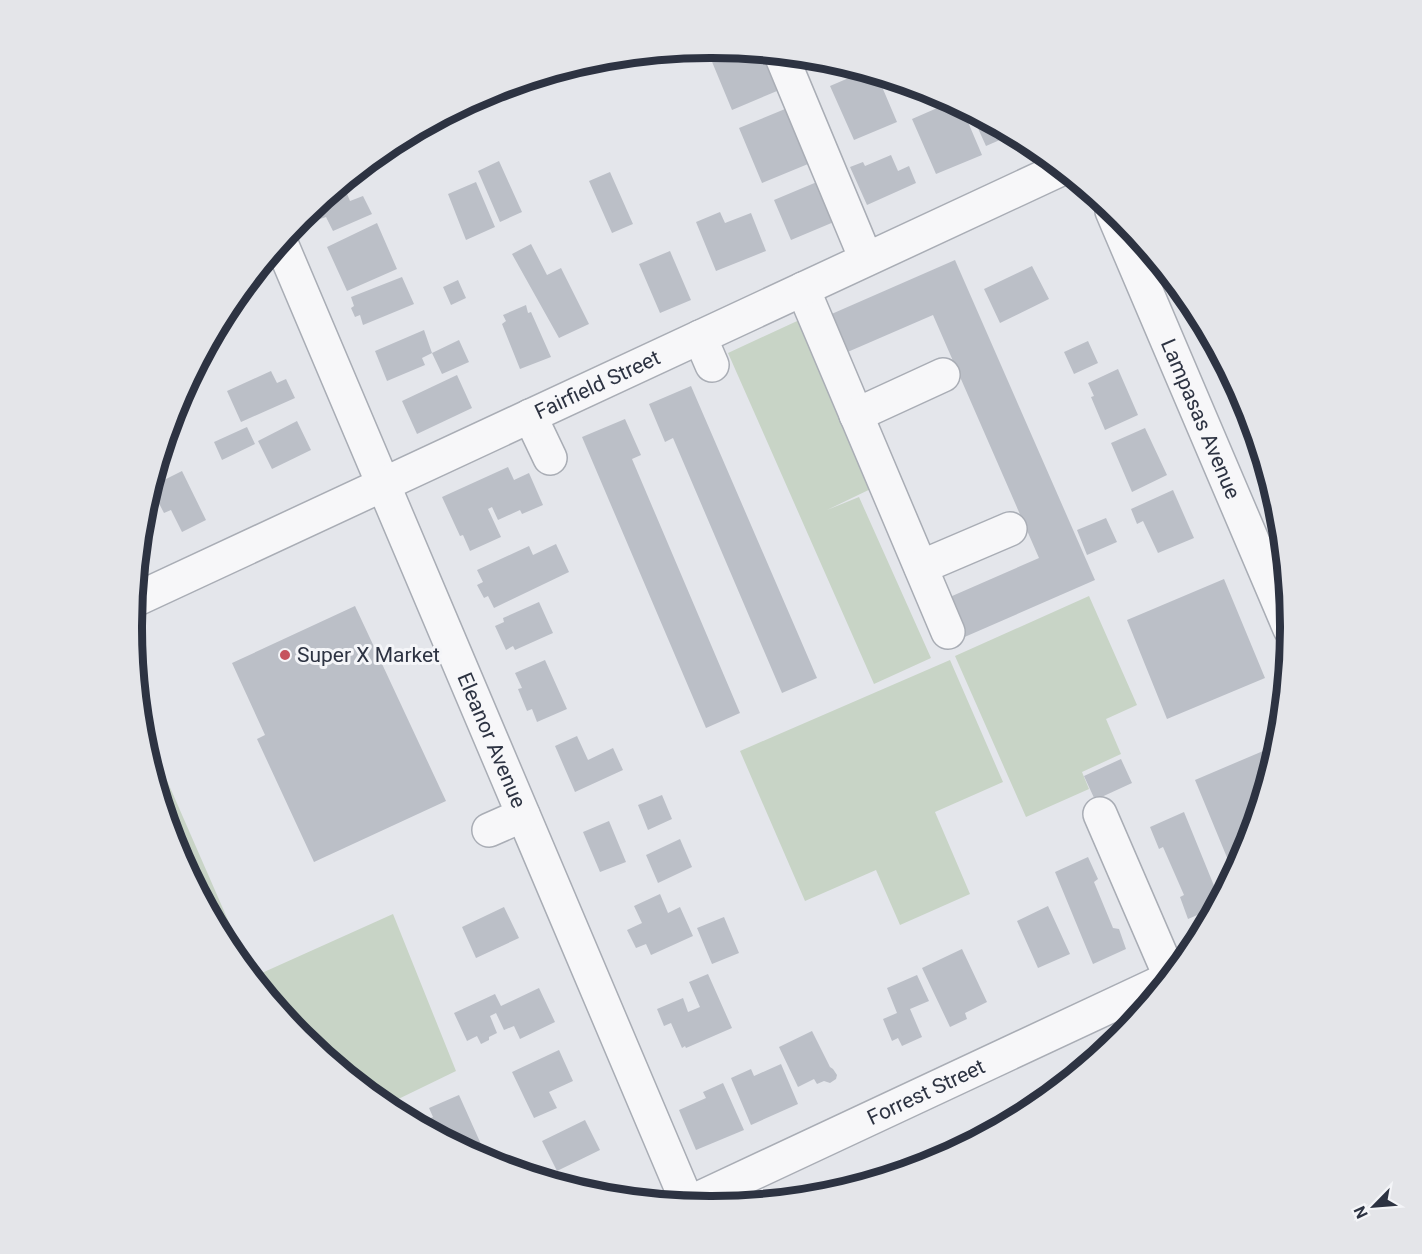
<svg xmlns="http://www.w3.org/2000/svg" width="1422" height="1254" font-family="Roboto,sans-serif">
<style>
.green{fill:#c8d4c6}
.building{fill:#bbbfc7}
.lines{fill:none;stroke-linecap:round;stroke-linejoin:round}
.minor-casing{stroke:#a9adb5;stroke-width:36}
.minor{stroke:#f7f7f9;stroke-width:33}
.poi-dot{fill:#c6535d;stroke:#f4f5f8;stroke-width:2}
.labels{text-anchor:middle;stroke-width:6;stroke-linejoin:round;paint-order:stroke}
.street-label{font-size:21px;fill:#2d3342;stroke:#f4f5f8}
.poi-label{font-size:21px;fill:#2d3342;stroke:#f4f5f8;text-anchor:start}
.rim{fill:none;stroke:#2d3342;stroke-width:8}
</style>
<rect width="100%" height="100%" fill="#e4e6eb"/>
<path class="green" d="M808 316 881 484 827 510 859 497 931 658 874 684 728 353Z
M1089 596 1137 705 1106 719 1121 754 1082 772 1089 789 1026 817 955 656Z
M950 660 1003 782 935 812 970 894 900 925 876 870 805 901 740 751Z
M141 721 252 975 229 948 176 848 143 740Z
M393 914 456 1071 386 1105 301 1036 253 977Z"/>
<path class="building" d="M727 50 761 53 777 91 732 110 710 57Z
M818 59H824L836 63 823 69Z
M865 71 877 75 897 122 854 140 830 86Z
M951 102 962 108 982 155 936 174 912 119Z
M785 109 808 164 762 183 739 128Z
M985 120 1008 132 1030 144 1016 150 1009 136 986 146 976 124Z
M891 155 898 171 909 166 916 183 867 205 850 167 863 162 865 166Z
M499 161 522 212 500 222 478 171Z
M610 172 633 224 612 233 589 181Z
M824 179 841 219 791 240 774 200Z
M476 182 495 227 466 240 448 194Z
M343 184 350 201 363 196 372 214 333 231 326 217 317 220 312 209Z
M720 212 725 223 751 213 766 251 716 271 696 222Z
M377 223 397 269 347 291 327 247Z
M531 244 547 275 561 268 589 324 559 338 512 254Z
M670 251 691 300 660 313 639 264Z
M955 260 1095 580 960 639 943 600 1039 558 933 315 843 354 827 316Z
M1032 266 1049 299 1000 323 984 289Z
M402 277 414 304 363 325 360 315 355 317 351 308 354 306 351 297Z
M458 280 466 298 451 305 443 287Z
M526 305 528 313 531 312 551 357 520 369 502 324 506 321 503 315Z
M424 330 432 353 422 358 425 365 387 381 375 351Z
M459 340 469 362 442 374 432 353Z
M1088 341 1098 363 1074 374 1064 352Z
M1118 369 1138 415 1105 430 1091 397 1094 396 1088 383Z
M271 371 277 383 286 379 295 398 241 422 227 391Z
M457 375 472 408 417 434 402 401Z
M691 386 817 678 782 693 673 438 665 442 649 404Z
M625 419 641 455 632 459 740 713 706 728 582 437Z
M297 421 311 450 272 469 258 441Z
M247 427 255 444 222 460 214 442Z
M1145 428 1167 475 1132 492 1111 443Z
M508 467 514 480 529 473 543 505 522 514 520 510 498 520 492 507 488 509 501 537 470 551 463 535 460 536 442 497Z
M182 471 206 520 182 532 171 510 164 513 151 488 152 486Z
M1173 490 1194 538 1158 553 1143 521 1137 524 1131 509Z
M1106 518 1117 542 1087 555 1077 530Z
M556 544 569 572 494 608 488 596 484 598 477 585 483 582 477 570 529 546 533 555Z
M1224 579 1265 678 1167 719 1127 620Z
M539 602 553 633 515 650 513 646 506 650 495 626 504 622 503 618Z
M355 606 446 801 314 862 257 739 265 735 232 663Z
M545 660 567 709 537 722 532 709 527 711 518 689 522 688 515 673Z
M577 736 588 760 613 748 623 770 575 792 555 746Z
M1277 745 1246 849 1233 872 1195 780Z
M1121 759 1132 783 1095 800 1084 776Z
M662 795 672 819 648 830 638 805Z
M1184 812 1219 898 1214 908 1188 919 1180 897 1184 895 1163 847 1159 849 1150 827Z
M609 821 626 862 600 872 583 832Z
M680 839 692 867 658 883 646 855Z
M1088 857 1098 879 1094 882 1113 928 1119 929 1126 949 1093 964 1055 872Z
M660 894 668 913 680 907 693 936 651 955 646 944 636 948 627 930 642 923 634 906Z
M1048 906 1070 954 1038 968 1017 921Z
M504 907 519 938 476 958 462 927Z
M724 917 739 953 712 964 697 928Z
M962 949 987 1002 965 1013 967 1019 950 1027 922 968Z
M708 974 732 1028 686 1048 685 1046 682 1048 671 1023 664 1026 657 1009 683 998 688 1012 700 1007 689 982Z
M917 975 929 1001 910 1009 922 1037 902 1046 898 1038 892 1041 883 1019 897 1013 887 988Z
M539 988 555 1022 520 1039 514 1026 504 1030 496 1013 490 1016 497 1033 489 1037V1040L481 1044 477 1036 467 1041 454 1013 495 994 501 1006Z
M812 1031 830 1067 833 1069 837 1075 836 1079 830 1083 824 1081 817 1084 814 1079 798 1087 779 1047Z
M559 1050 573 1081 549 1092 557 1108 534 1118 512 1072Z
M781 1064 798 1104 751 1125 731 1078 751 1069 754 1076Z
M723 1083 744 1130 696 1150 679 1110 706 1098 703 1092Z
M459 1095 489 1162 428 1129 424 1121 433 1117 429 1108Z
M585 1120 600 1150 557 1171 542 1141Z"/>
<g class="lines">
<defs>
<g id="minor">
<path d="M781 55 866 259"/>
<path id="s1" d="M1112 211 1290 629"/>
<path id="s2" d="M281 243 688 1204"/>
<path d="M803 289 948 632"/>
<path d="M700 337 712 365"/>
<path d="M856 415 943 375"/>
<path d="M530 416 550 458"/>
<path d="M921 567 1010 529"/>
<path id="s3" d="M135 600 1061 169"/>
<path d="M1100 814 1170 976"/>
<path d="M489 830 523 815"/>
<path id="s4" d="M687 1204 1166 980"/>
</g>
</defs>
<use href="#minor" class="minor-casing"/>
<use href="#minor" class="minor"/>
</g>
<circle class="poi-dot" cx="285" cy="655" r="6"/>
<g class="labels">
<g class="street-label">
<text dy="7" stroke="none"><textPath href="#s3" startOffset="510">Fairfield Street</textPath></text>
<text dy="7" stroke="none"><textPath href="#s1" startOffset="226">Lampasas Avenue</textPath></text>
<text dy="7" stroke="none"><textPath href="#s2" startOffset="540">Eleanor Avenue</textPath></text>
<text dy="7" stroke="none"><textPath href="#s4" startOffset="264">Forrest Street</textPath></text>
</g>
<g class="poi-label">
<text x="297" y="662">Super X Market</text>
</g>
</g>
<path d="M0 0H1422V1254H0ZM710 58H712A568 568 0 0 1 1280 626V628A568 568 0 0 1 712 1196H710A568 568 0 0 1 142 628V626A568 568 0 0 1 710 58Z" fill="#e4e5e9" fill-rule="evenodd"/>
<path class="rim" d="M710 58H712A568 568 0 0 1 1280 626V628A568 568 0 0 1 712 1196H710A568 568 0 0 1 142 628V626A568 568 0 0 1 710 58Z"/>
<g transform="translate(1374 1206) rotate(245)" stroke="#f4f5f8" stroke-width="4.5" paint-order="stroke">
<path d="M0-4.5L10 22L0 15L-10 22Z" fill="#2d3342"/>
<text y="-9" font-size="16" font-weight="bold" text-anchor="middle" fill="#2d3342">N</text>
</g>
</svg>
